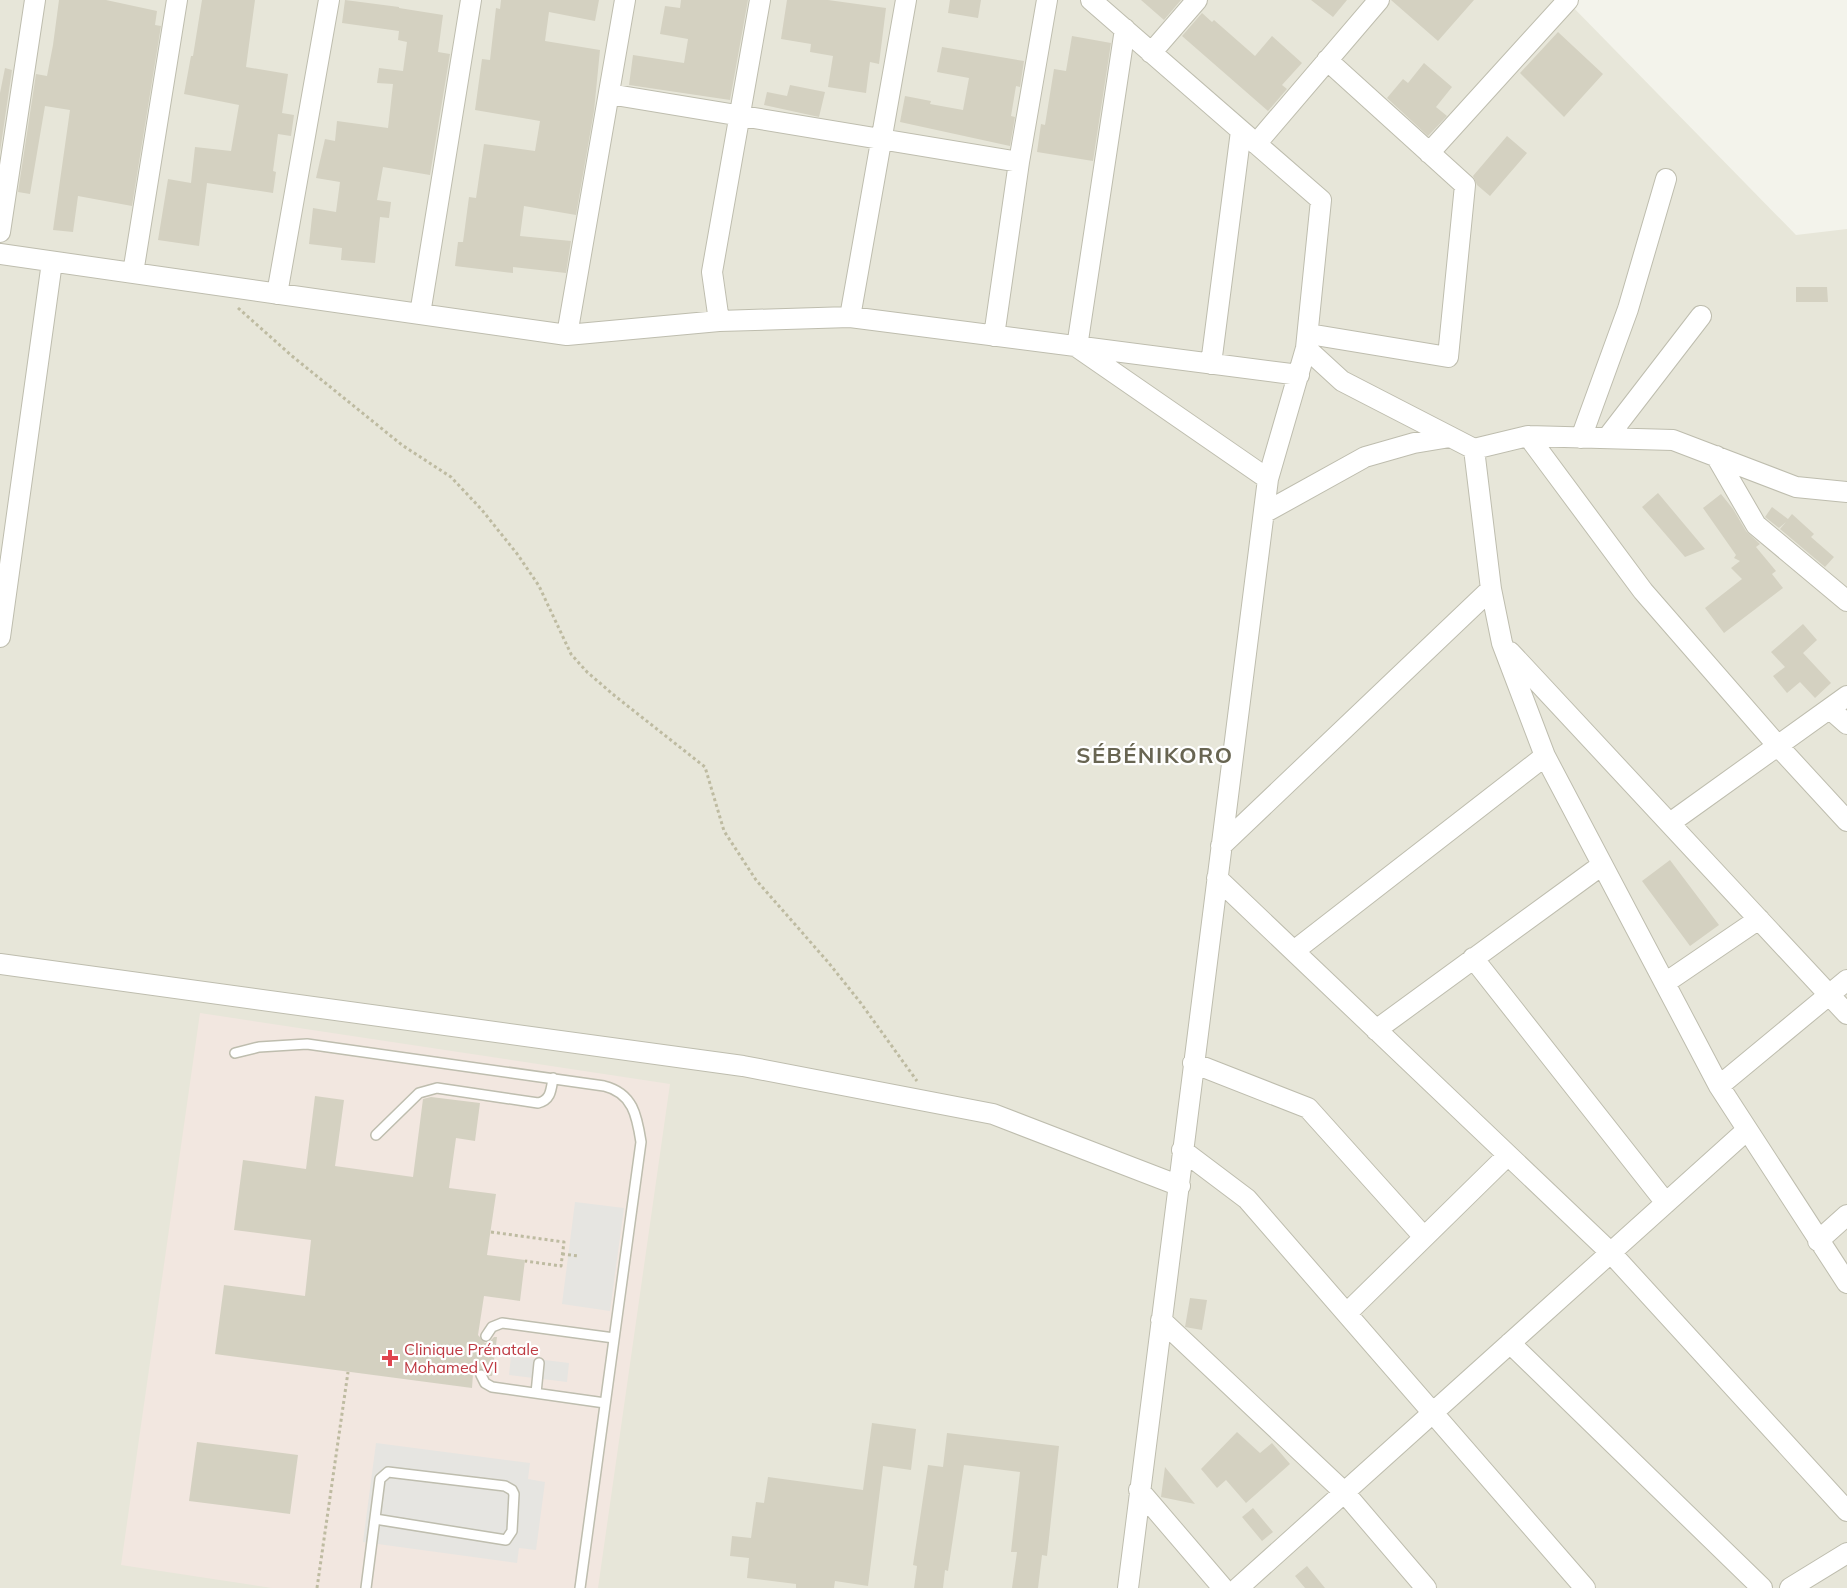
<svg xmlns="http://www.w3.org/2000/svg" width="1847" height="1588" font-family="Mulish,sans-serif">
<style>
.residential{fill:#e7e6d9}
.medical{fill:#f2e7e0}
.parking{fill:#e6e5e1}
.building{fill:#d4d1c1}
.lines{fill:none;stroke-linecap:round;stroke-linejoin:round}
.lane-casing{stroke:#bebdae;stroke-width:12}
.street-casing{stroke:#bebdae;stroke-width:22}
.path{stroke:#bebba1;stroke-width:3;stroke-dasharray:3 3;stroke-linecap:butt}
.lane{stroke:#fff;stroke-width:9}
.street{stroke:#fff;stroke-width:20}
.health-dot{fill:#e0444e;stroke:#fff;stroke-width:2}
.labels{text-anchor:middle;stroke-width:4.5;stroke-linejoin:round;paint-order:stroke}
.health-label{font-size:16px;fill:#be3a42;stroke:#fff;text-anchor:start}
.district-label{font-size:22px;font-weight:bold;letter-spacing:1.5px;fill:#686552;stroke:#fff}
</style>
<rect width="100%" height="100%" fill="#f3f3eb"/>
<path class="residential" d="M0 0H1566L1796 235 1847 229V1588H0Z"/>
<path class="medical" d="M200 1013 670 1084 598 1588H272L121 1565Z"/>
<path class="parking" d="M575 1202 624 1208 610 1311 562 1304Z
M511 1356 569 1363 567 1382 509 1375Z
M376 1443 530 1463 528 1479 545 1482 536 1550 519 1548 517 1563 363 1542Z"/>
<path class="building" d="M59 0H106L157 11 155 25 161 26 132 206 78 196 73 232 53 230 70 110 45 106 30 194 18 192 36 74 47 76 53 45Z
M202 0H255L246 67 288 74 282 113 294 115 291 136 278 134 273 171 276 172 273 193 207 183 199 246 158 240 168 179 191 183 195 147 231 151 239 105 184 94 191 56H193Z
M345 0 399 7V8L443 15 438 52 450 54 430 175 383 167 377 200 391 202 389 218 380 217 375 263 341 260 342 248 309 244 313 208 336 212 340 182 316 178 325 139 335 141 337 121 388 128 393 84 377 83 379 68 403 71 407 42 398 40 399 31 342 23Z
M501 0H599L595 21 549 12 545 41 600 50 594 111 576 215 524 206 520 236 571 241 566 273 513 267V273L455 266 458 242H463L469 197 476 198 484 144 535 151 540 121 475 110 482 59 490 60 496 8 500 9Z
M681 0H748L730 100 629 85 633 55 684 63 688 39 660 34 665 6 680 8Z
M787 0H828L886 8 879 64 870 62 866 93 828 87 833 56 810 52 811 44 781 39Z
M950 0H981L978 18 948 13Z
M1141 0H1181L1164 20Z
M1311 0H1347L1333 17Z
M1391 0H1474L1438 41Z
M1202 13 1212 22 1214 20 1255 56 1272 36 1302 63 1282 85 1287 89 1268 111 1182 36Z
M1558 32 1603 74 1564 117 1520 73Z
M1072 36 1111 43 1093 161 1037 152 1041 124 1045 125 1054 69 1066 71Z
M942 47 1024 61 1020 87 1016 86 1011 116 1015 117 1010 146 900 122 905 96 931 101 930 104 963 110 969 78 937 72Z
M1424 63 1452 87 1436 107 1447 116 1428 136 1387 98 1403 79 1408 83Z
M5 68 12 70 0 152V93Z
M790 85 825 92 819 117 764 105 767 92 787 96Z
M1507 136 1527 153 1490 196 1477 185 1473 176Z
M1796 287H1827L1828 302H1796Z
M1658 493 1705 549 1685 557 1642 507Z
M1721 494 1733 509 1746 531 1760 544 1756 547 1776 571 1772 574 1783 588 1724 633 1705 608 1742 579 1731 568 1740 561 1734 558 1736 555 1703 508Z
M1772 507 1788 519 1792 514 1814 534 1811 537 1834 557 1825 567 1780 529 1786 522 1779 528 1765 517Z
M1803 624 1817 640 1803 653 1831 683 1815 698 1800 682 1787 693 1773 676 1785 667 1771 652Z
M1670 860 1719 925 1690 946 1642 881Z
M315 1096 344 1100 335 1166 413 1177 423 1099 431 1097 480 1103 475 1141 456 1138 449 1188 496 1194 487 1255 525 1260 520 1301 484 1296 478 1335 485 1343 489 1342 494 1337H497L492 1376H489L484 1369H477L473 1374 472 1388 215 1354 224 1285 305 1296 311 1240 234 1230 243 1160 306 1169Z
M1190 1298 1207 1300 1202 1330 1185 1327Z
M872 1423 916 1429 911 1470 883 1466 868 1586 835 1581 834 1588H796V1584L747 1578 749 1558 730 1556 732 1536 751 1538 756 1502 764 1503 768 1477 863 1490Z
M1237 1432 1260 1453 1272 1443 1290 1464 1246 1503 1226 1480 1217 1488 1201 1469Z
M947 1433 1059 1446 1047 1556 1042 1555 1038 1588H1012L1017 1552H1011L1020 1472 964 1465 948 1571 945 1570 943 1588H914L917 1566 913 1565 928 1465 943 1467Z
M197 1442 298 1455 290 1514 189 1501Z
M1165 1467 1195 1504 1161 1497Z
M1253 1508 1273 1532 1262 1541 1242 1517Z
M1307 1566 1325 1588H1305L1295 1576Z"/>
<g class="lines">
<defs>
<path id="lane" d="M235 1053 259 1047 307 1044 604 1086C633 1093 637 1116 641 1142L580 1588
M376 1135 419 1093 437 1088 538 1103C551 1100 551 1090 553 1078
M486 1336 492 1327 502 1323 614 1338
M481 1375 485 1383 492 1387 605 1403
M536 1393 539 1363
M366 1588 380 1479 388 1472 505 1486 512 1490 514 1494 512 1531 506 1540 375 1519"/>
<path id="street" d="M1091 0 1321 200 1306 348 1268 479 1128 1588
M1125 29 1077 347 1268 479
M1151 53 1197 0
M609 94 1019 162
M1256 144 1379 0
M1429 153 1568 0
M0 232 35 0
M0 254 567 335 719 321 850 317 1299 375
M133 273 177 0
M277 294 329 0
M420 314 471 0
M850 317 906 0
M719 321 712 272 760 0
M1309 334 1448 357 1465 185 1327 60
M567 335 625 0
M994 336 1019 162 1047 0
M1306 348 1342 381 1474 449 1491 589 1502 643 1545 756 1719 1086 1847 1283
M1211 364 1241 131
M1528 436 1643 591 1778 746 1847 821
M1581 438 1628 309 1666 179
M1607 438 1701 316
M1474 449 1528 436 1673 440 1796 487 1847 492
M1716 456 1756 525 1847 601
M1264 513 1365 457 1414 443 1450 437
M0 637 52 262
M1510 652 1847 1014
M1830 709 1847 724
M1670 823 1847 696
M1221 846 1491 589
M1217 878 1611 1253 1847 1511
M1294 951 1545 756
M1473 958 1666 1203
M0 964 743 1066 993 1114 1180 1186
M1665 983 1759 919
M1376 1030 1602 865
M1193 1063 1308 1108 1424 1237
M1719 1086 1847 980
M1182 1150 1247 1199 1585 1588
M1818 1241 1847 1215
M1347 1313 1508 1155
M1161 1320 1344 1492 1426 1588
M1510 1343 1762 1588
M1139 1490 1223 1588
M1238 1588 1747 1130
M1790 1588 1847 1553"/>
</defs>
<use href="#lane" class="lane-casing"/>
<use href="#street" class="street-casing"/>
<path class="path" d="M238 308 292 356 402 445 451 477 482 510 518 555 539 586 571 654 587 672 615 696 705 767 724 831 756 880 828 962 860 1002 917 1081
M491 1232 564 1242 561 1266 525 1261
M562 1254 579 1256
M317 1588 348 1372"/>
<use href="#lane" class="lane"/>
<use href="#street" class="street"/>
</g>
<path class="health-dot" d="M387 1349h6v6h6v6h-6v6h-6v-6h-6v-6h6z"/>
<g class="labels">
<g class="health-label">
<text x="404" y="1355">Clinique Prénatale<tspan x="404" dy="18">Mohamed VI</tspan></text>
</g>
<g class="district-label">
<text x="1155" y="763">SÉBÉNIKORO</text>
</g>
</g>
</svg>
